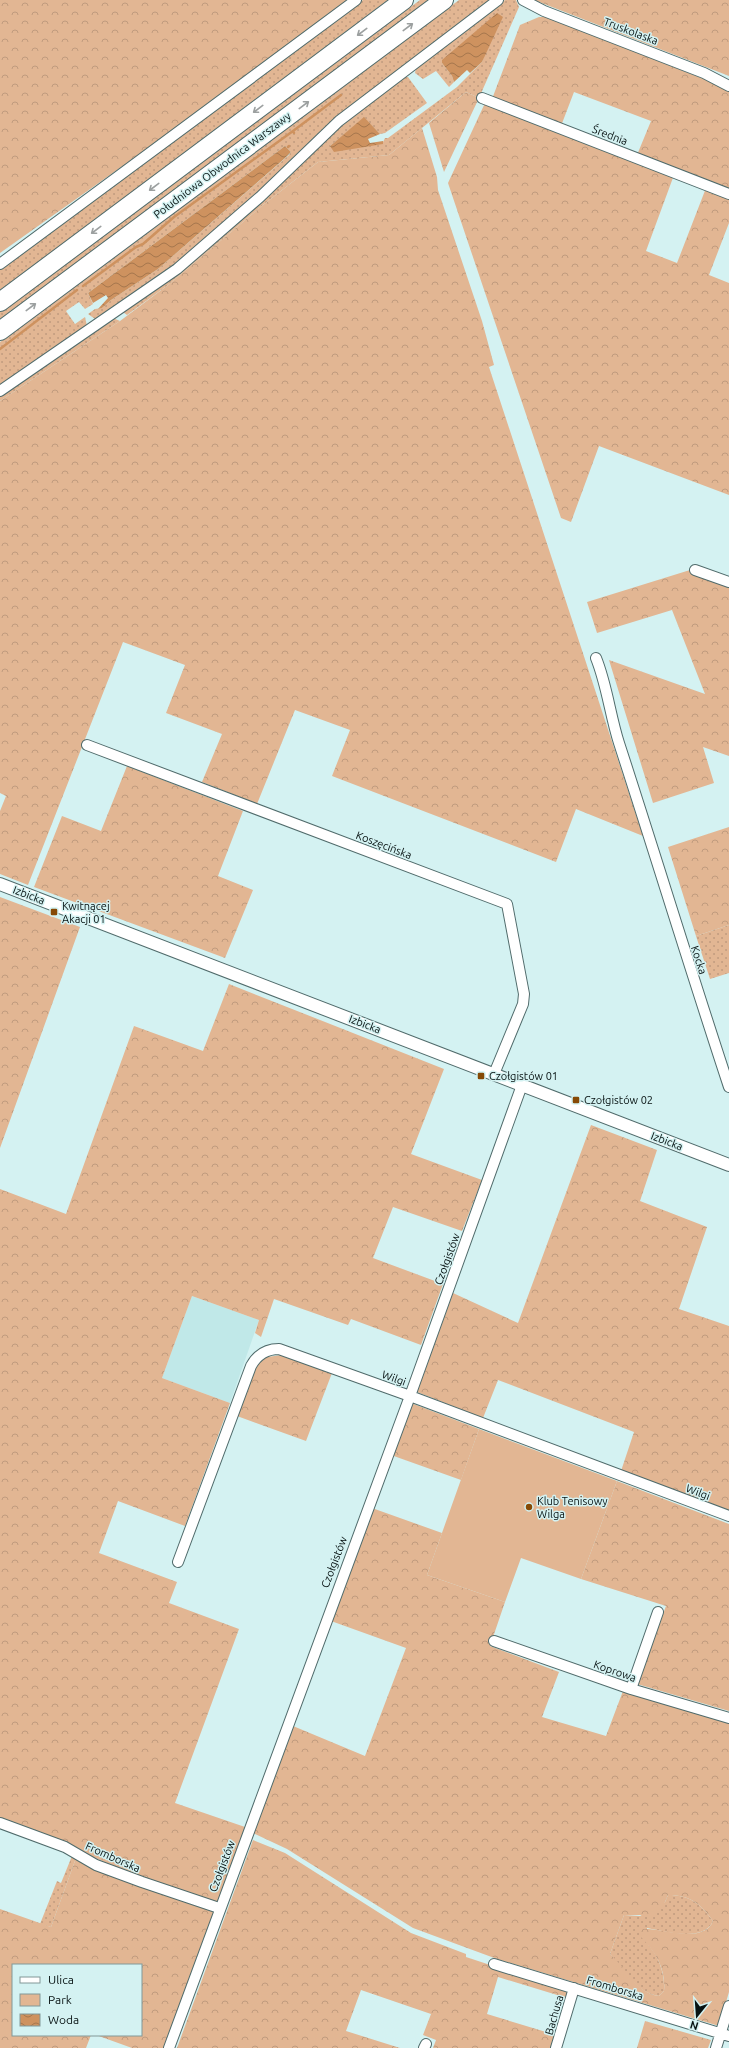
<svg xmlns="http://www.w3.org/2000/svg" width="729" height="2048" font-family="Ubuntu,sans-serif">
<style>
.built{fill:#c0e8e8}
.green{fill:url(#green-dots)}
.forest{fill:url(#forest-crowns);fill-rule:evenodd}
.pitch{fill:#e2b693}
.water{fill:url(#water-waves)}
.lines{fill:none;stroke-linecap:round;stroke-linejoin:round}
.stream{stroke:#ce925f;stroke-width:2.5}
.minor-casing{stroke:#506b6b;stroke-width:12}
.tertiary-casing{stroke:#506b6b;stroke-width:14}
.motorway-casing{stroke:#506b6b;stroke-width:20}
.minor{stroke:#fff;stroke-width:10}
.tertiary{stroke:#fff;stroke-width:12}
.motorway{stroke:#fff;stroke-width:18}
.oneway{stroke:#9ca0a0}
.poi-dot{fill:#864a06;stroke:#d4f2f2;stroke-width:1.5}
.labels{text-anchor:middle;stroke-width:3;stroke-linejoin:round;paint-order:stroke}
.street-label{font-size:11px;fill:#071212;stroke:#d4f2f2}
.poi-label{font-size:11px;fill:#071212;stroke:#d4f2f2;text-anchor:start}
</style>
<defs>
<pattern id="green-dots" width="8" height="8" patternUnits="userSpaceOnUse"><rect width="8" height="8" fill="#e2b693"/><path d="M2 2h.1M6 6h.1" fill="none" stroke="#c09b7e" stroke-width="1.8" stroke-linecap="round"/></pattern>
<pattern id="forest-crowns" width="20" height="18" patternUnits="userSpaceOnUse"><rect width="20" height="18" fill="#e2b693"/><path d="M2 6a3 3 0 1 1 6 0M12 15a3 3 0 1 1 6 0" fill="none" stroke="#c09b7e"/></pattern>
<pattern id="water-waves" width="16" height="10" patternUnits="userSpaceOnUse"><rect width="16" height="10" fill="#ce925f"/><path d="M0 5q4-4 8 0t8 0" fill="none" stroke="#a5764d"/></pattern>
</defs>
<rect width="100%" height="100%" fill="#d4f2f2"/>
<path class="built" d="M192 1296 259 1320 230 1403 162 1378Z"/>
<path class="green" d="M363 0H388L0 291V268Z
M420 0H429L0 320V312Z
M459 0H492L353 104 322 131 283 173 189 255 95 319 88 314 95 309 102 308 111 300 158 269 289 155 291 152 285 146 88 293 93 304 85 309 79 302 66 311 75 324 85 317 87 326 0 386V342Z
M505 0H516L519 7 479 98 466 92 389 155 318 162 263 205 168 285 127 315 123 312 250 212 280 185 341 124 404 77H408L427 103 385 133 380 134 364 118 330 146 382 144 385 138H388L457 87 482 62 484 56 442 63 452 76 454 82 449 87 436 71 423 79 415 73 416 68Z
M113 318 120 321 0 401V394Z
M729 925V973L710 979 696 936Z
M72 1856 76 1858 51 1927 40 1924 57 1881 61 1883Z
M668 1895C690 1895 701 1904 713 1921 704 1943 663 1931 647 1928V1943C659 1957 665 1973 664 1991L659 1996C637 1993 624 1970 610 1954L624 1915 640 1916 665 1902Z"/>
<path class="forest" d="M0 0H349L227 92 0 253Z
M534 0H729V76Z
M539 17H548L729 89V191L637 155 651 121 574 92 561 126 492 99 520 25Z
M466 92 479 98 444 172 429 123Z
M485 103 674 175 646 251 677 263 706 188 729 196V223L709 275 729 283V495L599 446 571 522 561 518 448 183Z
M422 128 437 177 438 190 482 321 494 365 489 367 643 836 576 809 556 862 332 776 350 730 295 710 257 804 202 782 222 734 166 713 185 665 123 642 28 885 0 874V811L6 796 0 793V401L120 321 168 285 263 205 318 162 389 155Z
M690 570 729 585V756L703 747 714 783 653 803 609 660 705 694 672 610 597 633 587 602Z
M127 766 243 811 218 876 253 890 225 958 34 887 62 816 101 831Z
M729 827V925L696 936 668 847Z
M0 897 80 927 0 1148Z
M229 984 444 1069 411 1154 482 1180 462 1231 393 1207 373 1258 443 1284 421 1345 351 1319 348 1325 274 1299 261 1337 255 1333 259 1320 192 1296 162 1378 230 1403 185 1526 118 1501 99 1553 177 1582 169 1603 239 1629 175 1803 245 1827 217 1905 131 1874 29 1828 0 1818V1189L66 1214 134 1026 203 1051Z
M591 1125 657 1150 640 1201 707 1227 679 1309 729 1326V1512L621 1471 634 1432 498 1380 483 1418 417 1392 453 1293 518 1323Z
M281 1355 332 1373 306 1441 237 1416 257 1361 261 1358Z
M411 1403 479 1429 461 1480 391 1455Z
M617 1481 729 1524V1711L637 1684 666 1606 581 1579Z
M372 1508 442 1533 427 1575 505 1602 490 1646 559 1672 542 1717 606 1736 623 1691 729 1723V1992L719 2026 497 1959 413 1928 287 1849 253 1833 293 1726 365 1756 406 1648 331 1621ZM668 1895C690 1895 701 1904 713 1921 703 1946 658 1926 639 1929V1935C655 1951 666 1968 664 1991L659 1996C636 1993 627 1969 610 1954L624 1915H654L665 1902Z
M253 1840 285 1853 411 1933 466 1954V1957L569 1991 567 1998 498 1977 487 2014 556 2035 552 2048H433L436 2040 423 2035 431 2014 361 1990 346 2031 400 2048H177Z
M76 1858 215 1909 165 2048H132L96 2035H141V1965H13V2035H91L86 2048H0V1909L51 1927Z
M645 2021 711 2040 708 2048H637Z"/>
<path class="pitch" d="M479 1429 617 1481 581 1579 521 1558 505 1602 427 1575Z"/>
<path class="water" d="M497 13 503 17 482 62 470 73 467 70 454 82 452 76 442 63V60Z
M364 117 380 134 368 139 370 143 383 141V144L334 152 330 146Z
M285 146 291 152 284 159 158 269 111 300 102 308 98 309 108 298 106 295 93 303 88 293Z"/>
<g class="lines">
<path class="stream" d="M294 133 293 131 341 95
M288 147 289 146
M83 286 136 247 143 244 174 217 293 131
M0 349 77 290"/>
<defs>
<path id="minor" d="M523 0 544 11 704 73 729 86
M482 98 729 194
M0 264 356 0
M0 391 177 269 260 197 339 121 498 0
M695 570 729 582
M596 658C607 685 610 715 619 743 656 857 691 972 729 1087
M87 745 507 904 524 994 523 1004 494 1074
M178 1562 251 1366C257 1355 266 1349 279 1349L410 1396 729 1516
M494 1641 631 1689 729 1718
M631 1689 658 1612
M0 1823 65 1847 96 1865 142 1882 219 1908
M494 1964 729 2036
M169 2048 410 1396 522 1085
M424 2048 426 2044
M556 2048 574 1988
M716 2048 729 2006"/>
<path id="tertiary" d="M0 884 729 1165"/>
<path id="motorway" d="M0 302 404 0
M0 331 444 0"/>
</defs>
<use href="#minor" class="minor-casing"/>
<use href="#tertiary" class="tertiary-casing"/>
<use href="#motorway" class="motorway-casing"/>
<use href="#minor" class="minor"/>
<use href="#tertiary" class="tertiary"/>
<use href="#motorway" class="motorway"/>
</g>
<defs><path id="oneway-shaft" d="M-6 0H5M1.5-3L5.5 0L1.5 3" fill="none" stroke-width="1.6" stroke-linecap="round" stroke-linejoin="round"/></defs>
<g class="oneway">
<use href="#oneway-shaft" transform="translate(408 27) rotate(-37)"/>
<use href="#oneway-shaft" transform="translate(362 32) rotate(143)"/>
<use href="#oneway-shaft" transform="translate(304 105) rotate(-37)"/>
<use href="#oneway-shaft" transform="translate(258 109) rotate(143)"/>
<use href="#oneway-shaft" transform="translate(154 187) rotate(143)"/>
<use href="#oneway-shaft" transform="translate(96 230) rotate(143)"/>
<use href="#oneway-shaft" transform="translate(31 307) rotate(-37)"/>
</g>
<g class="poi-dot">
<rect x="50" y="908" width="8" height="8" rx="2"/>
<rect x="477" y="1072" width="8" height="8" rx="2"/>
<rect x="572" y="1096" width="8" height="8" rx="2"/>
<circle cx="529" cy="1507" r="4"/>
</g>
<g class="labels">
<g class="street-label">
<text transform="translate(631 31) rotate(21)" y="4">Truskolaska</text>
<text transform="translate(610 135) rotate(21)" y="4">Średnia</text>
<text transform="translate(222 165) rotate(-37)" y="4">Południowa Obwodnica Warszawy</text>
<text transform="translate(384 845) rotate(21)" y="4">Koszęcińska</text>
<text transform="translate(29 895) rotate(21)" y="4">Izbicka</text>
<text transform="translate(699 960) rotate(72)" y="4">Kocka</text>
<text transform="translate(365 1024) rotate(21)" y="4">Izbicka</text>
<text transform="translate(667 1141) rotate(21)" y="4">Izbicka</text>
<text transform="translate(447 1259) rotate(-70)" y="4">Czołgistów</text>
<text transform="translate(394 1378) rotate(20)" y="4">Wilgi</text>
<text transform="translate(698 1492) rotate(21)" y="4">Wilgi</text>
<text transform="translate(334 1562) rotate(-69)" y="4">Czołgistów</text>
<text transform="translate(615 1671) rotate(19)" y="4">Koprowa</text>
<text transform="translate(113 1857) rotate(24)" y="4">Fromborska</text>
<text transform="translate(222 1866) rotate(-69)" y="4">Czołgistów</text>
<text transform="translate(615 1988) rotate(17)" y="4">Fromborska</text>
<text transform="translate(554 2015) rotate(-74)" y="4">Bachusa</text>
</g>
<g class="poi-label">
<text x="62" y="910">Kwitnącej<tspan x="62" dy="13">Akacji 01</tspan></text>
<text x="489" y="1080">Czołgistów 01</text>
<text x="584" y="1104">Czołgistów 02</text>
<text x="537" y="1505">Klub Tenisowy<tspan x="537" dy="13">Wilga</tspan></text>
</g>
</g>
<rect x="12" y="1964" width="130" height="72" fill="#d4f2f2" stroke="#829898"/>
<rect x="20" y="1977" width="20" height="6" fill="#ffffff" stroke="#829898"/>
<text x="48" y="1984" font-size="12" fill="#071212">Ulica</text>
<rect x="20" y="1994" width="20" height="12" fill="#e2b693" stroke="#829898"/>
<text x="48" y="2004" font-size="12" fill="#071212">Park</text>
<rect x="20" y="2014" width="20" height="12" fill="url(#water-waves)" stroke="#829898"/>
<text x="48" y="2024" font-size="12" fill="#071212">Woda</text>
<g transform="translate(697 2016) rotate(197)" stroke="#d4f2f2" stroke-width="3" paint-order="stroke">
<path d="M0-3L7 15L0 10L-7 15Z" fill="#071212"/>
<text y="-6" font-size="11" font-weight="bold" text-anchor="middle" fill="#071212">N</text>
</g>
</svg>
